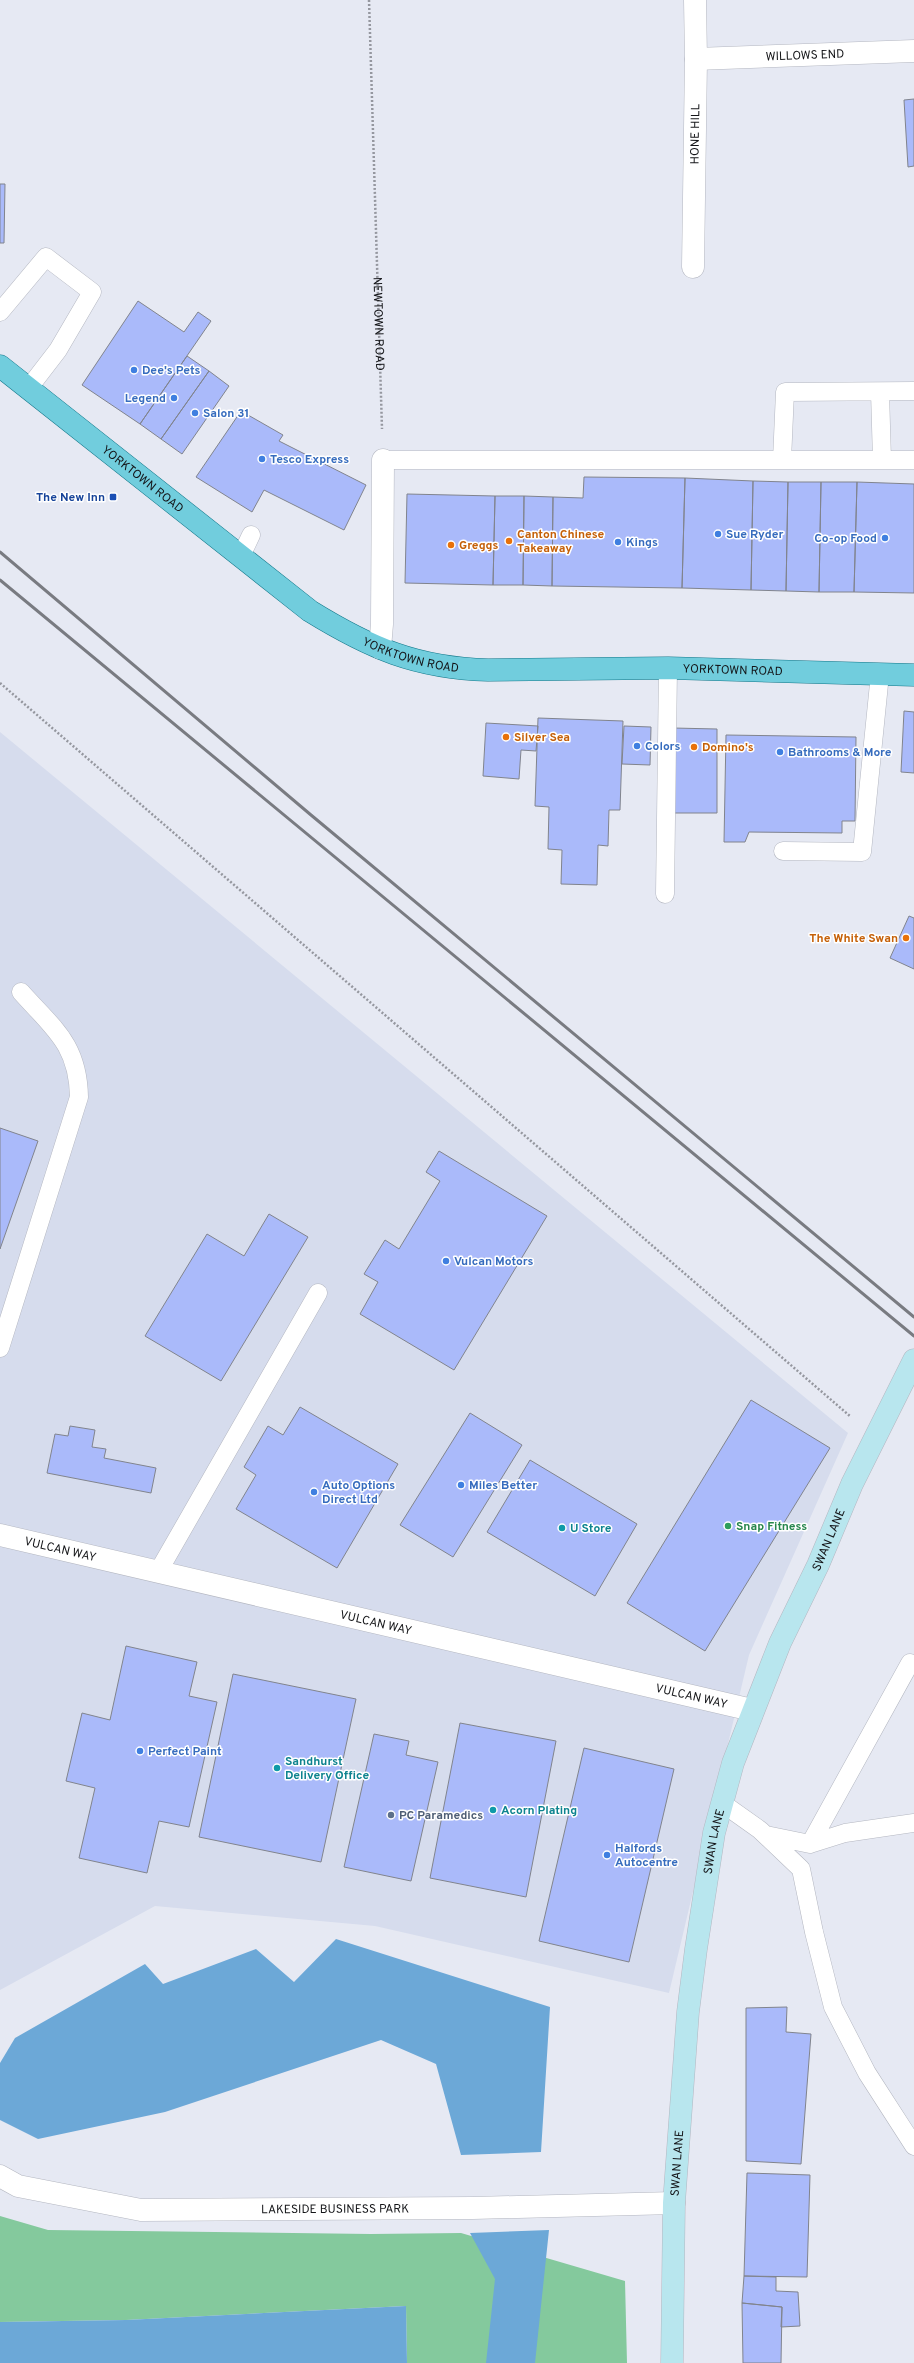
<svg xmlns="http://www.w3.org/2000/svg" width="914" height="2363" font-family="Overpass,sans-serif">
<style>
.built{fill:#d6dced}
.forest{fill:#84c99d}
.water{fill:#6ca8d7}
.building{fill:#aabafa;stroke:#81848d}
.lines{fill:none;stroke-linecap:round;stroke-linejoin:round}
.lane-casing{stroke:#b4b7c1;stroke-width:19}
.street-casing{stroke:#b4b7c1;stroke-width:23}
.secondary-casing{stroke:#b4b7c1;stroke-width:23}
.primary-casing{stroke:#137789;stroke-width:23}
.path{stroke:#95979f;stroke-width:2.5;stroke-dasharray:2 2;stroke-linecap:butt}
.lane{stroke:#fff;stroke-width:18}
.street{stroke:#fff;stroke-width:22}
.secondary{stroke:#b8e6ee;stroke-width:22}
.primary{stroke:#71cddd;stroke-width:22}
.rail{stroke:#797b81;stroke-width:3}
.shop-dot{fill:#3f7fe0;stroke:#fff;stroke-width:1.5}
.transit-dot{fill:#1a4fb4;stroke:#fff;stroke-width:1.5}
.food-dot{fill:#e8710a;stroke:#fff;stroke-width:1.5}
.leisure-dot{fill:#2e9e5b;stroke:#fff;stroke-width:1.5}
.culture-dot{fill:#0f9aa8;stroke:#fff;stroke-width:1.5}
.service-dot{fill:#5c6f8a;stroke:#fff;stroke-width:1.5}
.labels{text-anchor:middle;stroke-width:3;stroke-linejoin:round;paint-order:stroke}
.street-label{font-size:12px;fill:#141518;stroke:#fff}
.shop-label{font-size:12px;font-weight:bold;fill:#366cbe;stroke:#fff;text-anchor:start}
.transit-label{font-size:12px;font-weight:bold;fill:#164399;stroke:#fff;text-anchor:end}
.food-label{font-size:12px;font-weight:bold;fill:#c56008;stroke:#fff;text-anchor:start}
.leisure-label{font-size:12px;font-weight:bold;fill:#27864d;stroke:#fff;text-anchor:start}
.culture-label{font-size:12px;font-weight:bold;fill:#0d838f;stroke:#fff;text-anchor:start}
.service-label{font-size:12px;font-weight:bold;fill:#4e5e75;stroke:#fff;text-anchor:start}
</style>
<rect width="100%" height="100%" fill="#e6e9f3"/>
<path class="built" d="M0 732 848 1433 749 1655 669 1993 375 1926 155 1906 0 1990Z"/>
<path class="forest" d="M0 2216 48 2230 371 2234 461 2233 625 2281 627 2363H407L406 2306 126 2320 0 2322Z"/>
<path class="water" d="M336 1939 550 2007 541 2152 461 2155 436 2064 381 2040 165 2112 38 2139 0 2120V2063L15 2038 145 1964 163 1984 256 1949 294 1982Z
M549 2230 535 2363H486L495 2279 470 2233Z
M406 2306 407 2363H0V2322L126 2320Z"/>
<path class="building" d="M914 99V166L908 167 904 100Z
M0 184H5L4 243H0Z
M138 301 184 332 198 312 211 321 140 424 82 385Z
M187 356 209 371 161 439 140 424Z
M209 371 229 386 182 454 161 439Z
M241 411 283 435 279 441 366 485 344 530 264 490 252 512 196 477Z
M584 477 685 478 682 588 552 586 553 497 583 498Z
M685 478 753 481 751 590 682 588Z
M753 481 788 482 786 591 751 590Z
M788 482H821L819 592 786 591Z
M821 482H857L854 592H819Z
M857 482 914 484V593L854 592Z
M407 494 495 496 493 585 405 583Z
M495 496H524L523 585H493Z
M524 496 553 497 552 586 523 585Z
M904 711 914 712V773L901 772Z
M538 718 623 721 620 810H609L608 846 598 845 597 885 561 884 562 850 548 849 549 807 535 806Z
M486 723 538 726 536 751 521 750 519 779 483 776Z
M624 726 651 727 650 765 622 764Z
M673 728 717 729V813H673Z
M726 735 856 737 855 821H842V833L749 832 745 842H724Z
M909 916 914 918V969L890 958Z
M0 1128 38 1141 0 1249Z
M439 1151 547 1216 454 1370 360 1314 378 1282 364 1274 385 1240 399 1249 440 1181 426 1172Z
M269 1214 308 1237 221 1381 145 1336 207 1234 244 1256Z
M751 1400 830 1448 705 1651 627 1603Z
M300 1407 398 1464 337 1568 236 1509 256 1475 244 1467 268 1426 283 1435Z
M470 1413 522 1445 453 1557 400 1525Z
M70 1426 95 1430 92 1447 106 1449 104 1458 156 1468 151 1493 47 1473 55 1434 68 1436Z
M530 1460 637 1524 595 1596 487 1532Z
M126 1646 197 1662 189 1696 217 1702 189 1827 159 1821 147 1873 79 1858 95 1788 66 1781 82 1713 110 1720Z
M233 1674 356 1699 321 1862 199 1837Z
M460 1723 556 1741 526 1897 430 1878Z
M374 1734 409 1741 406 1755 438 1762 411 1881 344 1867Z
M584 1748 674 1769 629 1962 539 1941Z
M787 2007 786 2032 811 2034 801 2164 746 2161V2008Z
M747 2173 810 2175 807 2277 744 2276Z
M744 2276 776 2277V2291L798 2292 800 2326 781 2327 782 2307 742 2303Z
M742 2303 782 2307 781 2363H743Z"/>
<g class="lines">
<defs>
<path id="lane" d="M0 312 46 257 92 292 58 350 28 389
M880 392 882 460
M383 460H914
M782 460 785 392 914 391
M241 556 251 535
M783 851 862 852 880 674
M665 894 668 668
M0 1348 79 1097C78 1044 53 1028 21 992
M158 1572 318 1293
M722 1803 760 1830 801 1869 814 1932 833 2007 867 2073 914 2146
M766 1835 810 1844 845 1833 914 1823
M810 1844 910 1663"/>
<g id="street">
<path id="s2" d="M696 59 914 51"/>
<path id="s3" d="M693 267 696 59 695 0"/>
<path d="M380 648 382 624 383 460"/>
<path id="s4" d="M0 1535 752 1710"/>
<path id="s5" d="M0 2176 18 2186 141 2210 473 2208 674 2203"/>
</g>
<g id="secondary">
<path id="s6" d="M672 2363 674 2203 688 2012 696 1949 714 1833 733 1763 780 1643 818 1565 852 1484 914 1360"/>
</g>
<g id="primary">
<path id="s7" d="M0 366 310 611C370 648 416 668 488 670L668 668 914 675"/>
</g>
</defs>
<use href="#lane" class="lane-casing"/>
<use href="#street" class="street-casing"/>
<use href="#secondary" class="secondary-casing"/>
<use href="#primary" class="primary-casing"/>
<g class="path">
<path id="s1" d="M369 0 382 429"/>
<path d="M0 683 851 1417"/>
</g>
<use href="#lane" class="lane"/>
<use href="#street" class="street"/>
<use href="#secondary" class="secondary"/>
<use href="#primary" class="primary"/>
<path class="rail" d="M0 552 311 815 914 1317
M0 580 914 1336"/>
</g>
<g class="shop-dot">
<circle cx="134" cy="370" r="4"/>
<circle cx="174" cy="398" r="4"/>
<circle cx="195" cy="413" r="4"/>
<circle cx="262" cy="459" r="4"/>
<circle cx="718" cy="534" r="4"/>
<circle cx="885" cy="538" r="4"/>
<circle cx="618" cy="542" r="4"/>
<circle cx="637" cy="746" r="4"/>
<circle cx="780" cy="752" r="4"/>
<circle cx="446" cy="1261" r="4"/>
<circle cx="461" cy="1485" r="4"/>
<circle cx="314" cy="1492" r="4"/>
<circle cx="140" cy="1751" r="4"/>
<circle cx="607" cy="1855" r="4"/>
</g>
<rect class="transit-dot" x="109" y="493" width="8" height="8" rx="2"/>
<g class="food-dot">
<circle cx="509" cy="541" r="4"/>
<circle cx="451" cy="545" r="4"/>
<circle cx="506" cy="737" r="4"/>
<circle cx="694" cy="747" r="4"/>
<circle cx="906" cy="938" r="4"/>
</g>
<circle class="leisure-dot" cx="728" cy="1526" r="4"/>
<g class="culture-dot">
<circle cx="562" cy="1528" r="4"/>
<circle cx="277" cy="1768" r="4"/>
<circle cx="493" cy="1810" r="4"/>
</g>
<circle class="service-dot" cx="391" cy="1815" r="4"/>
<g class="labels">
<g class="street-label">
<text dy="4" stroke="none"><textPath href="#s2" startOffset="109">WILLOWS END</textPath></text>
<text dy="4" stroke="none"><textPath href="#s3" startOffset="133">HONE HILL</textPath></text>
<text dy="4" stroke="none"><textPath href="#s1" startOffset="324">NEWTOWN ROAD</textPath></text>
<text dy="4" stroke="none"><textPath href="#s7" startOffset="182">YORKTOWN ROAD</textPath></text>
<text dy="4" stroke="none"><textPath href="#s7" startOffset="506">YORKTOWN ROAD</textPath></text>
<text dy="4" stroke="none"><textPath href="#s7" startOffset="830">YORKTOWN ROAD</textPath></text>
<text dy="4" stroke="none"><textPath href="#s6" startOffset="848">SWAN LANE</textPath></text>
<text dy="4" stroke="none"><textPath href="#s4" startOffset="62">VULCAN WAY</textPath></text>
<text dy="4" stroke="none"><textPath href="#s4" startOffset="386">VULCAN WAY</textPath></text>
<text dy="4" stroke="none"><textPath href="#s4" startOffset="710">VULCAN WAY</textPath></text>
<text dy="4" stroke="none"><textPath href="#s6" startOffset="524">SWAN LANE</textPath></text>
<text dy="4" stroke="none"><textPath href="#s6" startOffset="200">SWAN LANE</textPath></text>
<text dy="4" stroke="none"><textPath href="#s5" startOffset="340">LAKESIDE BUSINESS PARK</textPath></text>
</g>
<g class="shop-label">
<text x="142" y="374">Dee's Pets</text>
<text x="166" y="402" text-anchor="end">Legend</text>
<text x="203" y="417">Salon 31</text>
<text x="270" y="463">Tesco Express</text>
<text x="726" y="538">Sue Ryder</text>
<text x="877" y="542" text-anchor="end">Co-op Food</text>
<text x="626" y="546">Kings</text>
<text x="645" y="750">Colors</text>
<text x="788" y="756">Bathrooms &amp; More</text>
<text x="454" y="1265">Vulcan Motors</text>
<text x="322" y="1489">Auto Options<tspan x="322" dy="14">Direct Ltd</tspan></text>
<text x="469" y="1489">Miles Better</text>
<text x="148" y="1755">Perfect Paint</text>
<text x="615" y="1852">Halfords<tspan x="615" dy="14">Autocentre</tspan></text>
</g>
<g class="transit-label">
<text x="105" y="501">The New Inn</text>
</g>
<g class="food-label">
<text x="517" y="538">Canton Chinese<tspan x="517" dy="14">Takeaway</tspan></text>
<text x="459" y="549">Greggs</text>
<text x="514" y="741">Silver Sea</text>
<text x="702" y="751">Domino's</text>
<text x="898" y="942" text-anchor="end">The White Swan</text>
</g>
<g class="leisure-label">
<text x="736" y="1530">Snap Fitness</text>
</g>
<g class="culture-label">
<text x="570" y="1532">U Store</text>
<text x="285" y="1765">Sandhurst<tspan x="285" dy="14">Delivery Office</tspan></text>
<text x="501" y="1814">Acorn Plating</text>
</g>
<g class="service-label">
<text x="399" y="1819">PC Paramedics</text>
</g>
</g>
</svg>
